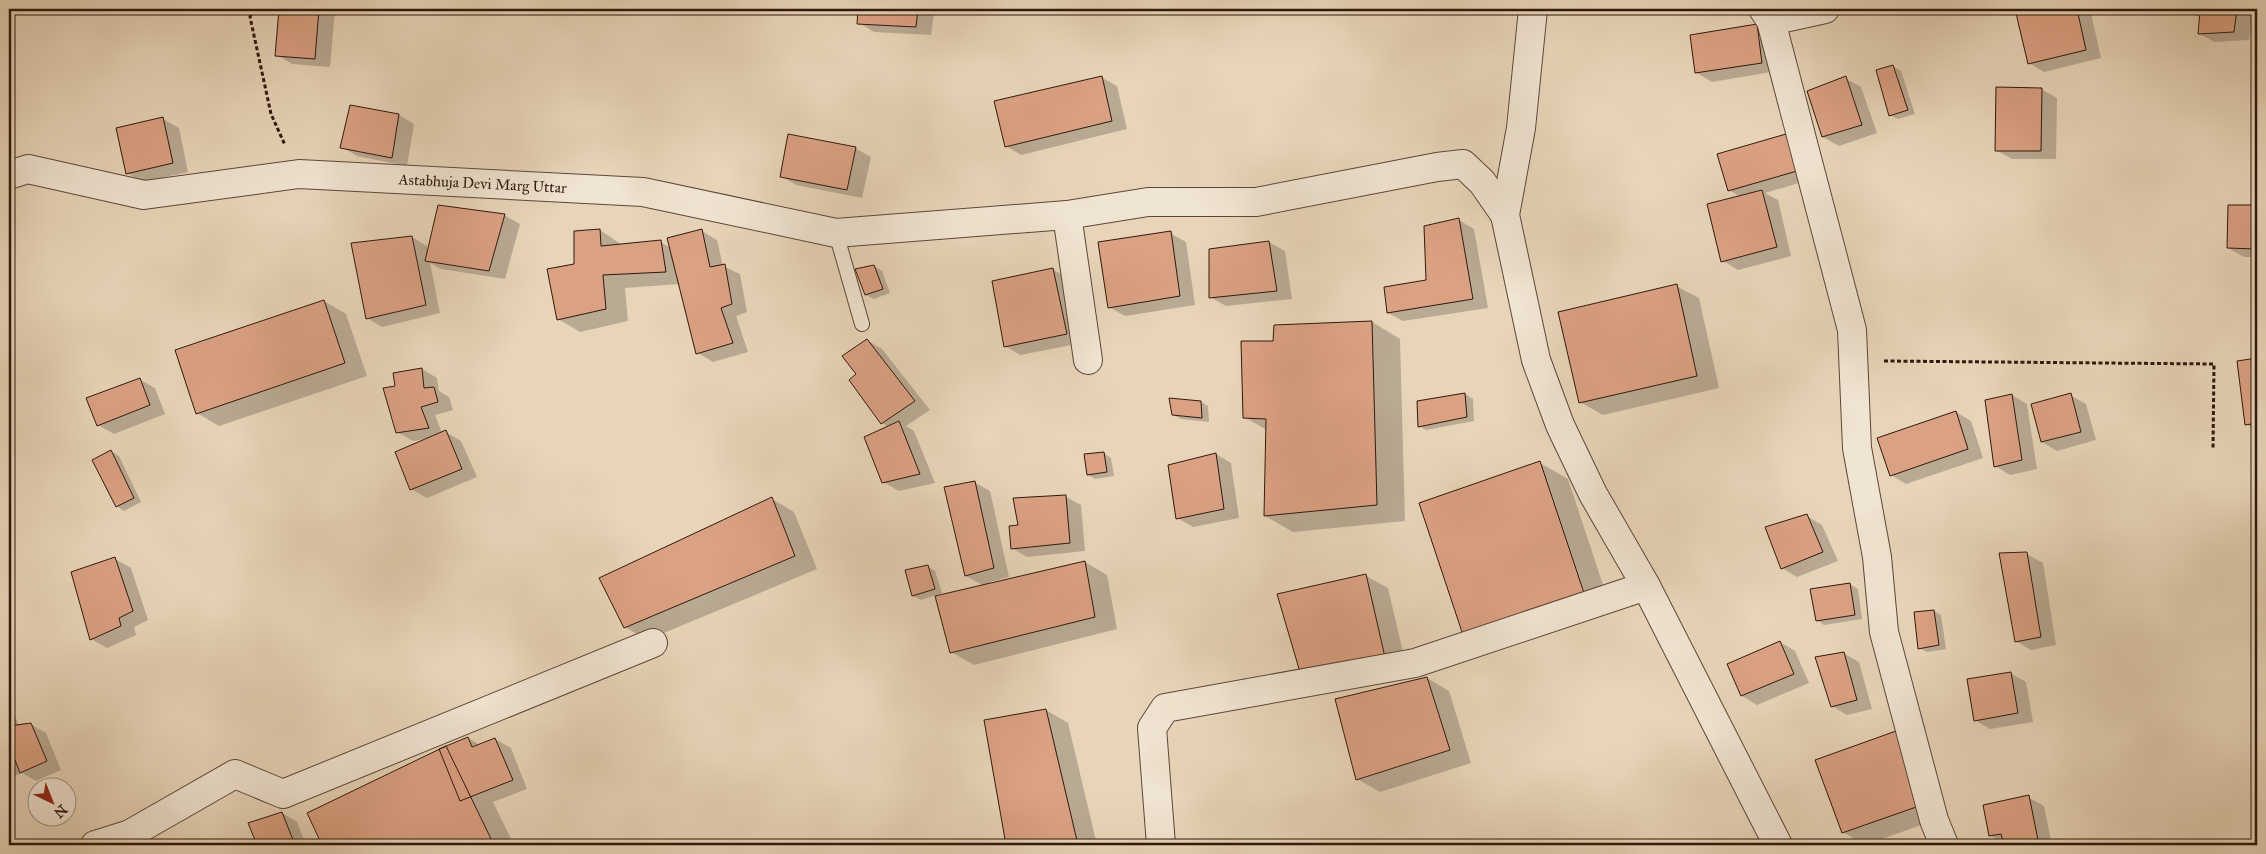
<svg xmlns="http://www.w3.org/2000/svg" width="2266" height="854" font-family="'IM FELL Great Primer',serif">
<style>
.shadow{fill:#0003}
.building{fill:#dba183;stroke:#2f180d}
.lines{fill:none;stroke-linecap:round;stroke-linejoin:round}
.lane-casing{stroke:#5d4738;stroke-width:16}
.street-casing{stroke:#5d4738;stroke-width:30}
.path{stroke:#2f180d;stroke-width:3;stroke-dasharray:4 2.5;stroke-linecap:butt}
.lane{stroke:#f0e4d2;stroke-width:14}
.street{stroke:#f0e4d2;stroke-width:28}
.labels{text-anchor:middle;stroke-width:4;stroke-linejoin:round;paint-order:stroke}
.street-label{font-size:15px;fill:#2f180d;stroke:#f0e4d2}
</style>
<rect width="100%" height="100%" fill="#e8d5b9"/>
<filter id="stains"><feTurbulence type="fractalNoise" baseFrequency=".004" numOctaves="4"/><feColorMatrix values="0 0 0 0 .2 0 0 0 0 .09 0 0 0 0 .02 0 0 0 .5 -.17"/></filter>
<radialGradient id="worn" r=".72"><stop offset=".6" stop-color="#630" stop-opacity="0"/><stop offset="1" stop-color="#630" stop-opacity=".3"/></radialGradient>
<path class="shadow" d="M280 9H335L330 67 292 64 277 55Z
M859 9H924L934 14 931 35 874 32 859 23Z
M2016 9H2090L2101 58 2044 72 2029 63Z
M2180 9H2253L2249 40 2215 42 2199 34 2201 18Z
M1757 25 1772 34 1777 71 1712 82 1697 73Z
M1893 66 1901 71 1915 114 1898 119 1890 115Z
M1101 77 1117 86 1127 129 1021 155 1006 146Z
M1845 78 1861 87 1877 133 1839 146 1823 137Z
M2041 89 2057 98 2056 159H2012L1996 150Z
M399 115 414 124 407 166 357 156 342 147Z
M163 119 179 128 188 172 142 182 127 173Z
M1793 133 1819 177 1765 193 1778 200 1791 256 1738 270 1723 261 1741 197 1729 190Z
M855 148 871 157 862 198 796 185 781 176Z
M2229 206H2257V257H2244L2228 248Z
M504 215 520 224 505 279 441 269 430 263 440 313 382 327 367 318 412 237 427 246 428 252Z
M1459 220 1474 229 1488 308 1403 321 1388 313 1427 281Z
M600 230 622 245 660 242 671 248 702 231 717 240 723 266 740 274 747 312 736 316 748 352 713 362 698 353 680 284 625 288 628 321 580 332 558 319 575 265 576 232Z
M1170 233 1186 242 1195 305 1125 316 1109 307Z
M1269 242 1285 251 1292 299 1226 306 1210 297Z
M874 266 882 271 890 293 874 299 866 295Z
M1052 269 1068 278 1082 343 1020 355 1005 346Z
M1676 286 1699 298 1719 388 1603 415 1580 402Z
M324 301 346 314 367 376 219 426 197 413Z
M1372 322 1400 339 1405 521 1293 532 1265 516 1267 430 1244 417 1274 342 1276 327Z
M867 340 882 349 930 410 906 426 914 431 935 483 899 491 883 482 889 427 882 423 857 375Z
M2257 360V431L2246 424 2238 362Z
M422 369 437 378 439 391 449 397 453 410 435 415 442 433 446 432 461 441 477 477 427 498 411 489 427 439 413 441 397 432 396 387Z
M139 379 155 388 165 414 114 434 98 425Z
M1465 394 1473 399 1474 421 1426 430 1419 426 1418 402Z
M2012 395 2027 404 2037 469 2010 475 1995 466Z
M2070 395 2086 404 2096 440 2057 451 2042 442Z
M1201 402 1208 406 1209 422 1181 419 1173 415Z
M1956 412 1971 421 1983 458 1906 484 1891 475Z
M111 451 119 456 141 502 124 511 117 506Z
M1104 453 1111 458 1114 476 1095 479 1088 475Z
M1216 454 1231 463 1239 518 1193 527 1177 518Z
M1540 463 1568 479 1611 609 1492 650Z
M974 482 990 491 1009 577 990 582 991 584 1085 562 1107 575 1117 629 974 665 951 652 984 586 966 576Z
M1066 497 1081 505 1085 551 1027 557 1012 548 1019 526Z
M772 499 794 512 817 569 647 640 625 627Z
M1807 516 1822 525 1838 561 1797 577 1782 568Z
M2027 554 2043 563 2056 645 2031 650 2016 641Z
M115 559 131 568 148 620 134 627 136 635 107 648 91 639Z
M927 566 935 571 942 593 921 600 913 596Z
M1366 576 1388 588 1409 678 1326 691Z
M1850 584 1858 589 1862 619 1824 625 1817 620Z
M1934 611 1941 615 1946 649 1927 652 1920 648Z
M1780 642 1795 651 1809 683 1757 705 1742 696Z
M1843 653 1859 662 1872 709 1847 715 1832 706Z
M2010 673 2026 682 2033 722 1990 729 1975 720Z
M1427 678 1449 691 1471 763 1380 792 1357 779Z
M1046 710 1068 723 1097 845H1007L986 721Z
M9 713 15 716 19 726 30 724 46 733 61 770 36 781 22 773 9 778Z
M468 738 480 745 495 739 511 748 527 789 493 802 514 845H324L309 813Z
M1918 746 1944 817 1865 845 1843 832Z
M2028 797 2044 806 2052 845H2005L1990 835Z
M282 813 297 822 306 845H258L250 824Z
M9 836 24 845H9Z
M2116 840 2126 845H2109Z"/>
<path class="building" d="M279 9H319L315 59 275 56Z
M858 9H918L916 27 857 24Z
M2015 9H2077L2086 50 2028 64Z
M2179 9H2237L2234 32 2198 34 2200 12Z
M1757 24 1762 63 1695 73 1690 35Z
M1893 65 1908 110 1889 116 1876 70Z
M1102 76 1112 121 1005 147 994 101Z
M1846 76 1862 125 1822 137 1807 91Z
M1996 87 2042 88 2041 151H1995Z
M350 105 399 114 392 158 340 148Z
M163 117 173 163 126 174 116 128Z
M1793 132 1804 169 1728 191 1717 154Z
M788 134 856 147 847 190 780 177Z
M1762 190 1777 247 1721 262 1707 204Z
M438 205 505 214 489 271 425 261Z
M2228 205H2257V249L2227 248Z
M1459 218 1473 299 1387 313 1384 287 1426 280 1424 226Z
M600 229 601 246 661 240 666 272 603 275 606 309 557 320 547 269 574 264V231Z
M702 229 710 267 725 264 732 304 721 308 733 343 696 354 667 238Z
M1171 231 1180 296 1108 308 1098 242Z
M412 236 426 305 366 319 351 243Z
M1269 241 1277 291 1209 298V249Z
M874 265 883 289 865 295 855 269Z
M1053 268 1067 334 1004 347 992 281Z
M1677 284 1697 376 1579 403 1558 312Z
M324 300 345 363 196 414 175 350Z
M1372 321 1377 505 1264 516 1266 419 1243 418 1241 341H1273L1274 325Z
M867 339 915 401 881 424 849 380 856 374 842 356Z
M2257 358V423L2245 425 2237 361Z
M422 368 424 388 434 387 438 402 421 407 429 428 396 433 383 388 395 386 393 373Z
M140 378 150 405 97 426 86 398Z
M1465 393 1467 417 1418 427 1417 401Z
M2071 393 2081 432 2041 442 2031 404Z
M2012 394 2022 460 1994 467 1985 400Z
M1169 398 1201 401 1202 418 1172 415Z
M1956 411 1968 449 1890 476 1877 438Z
M899 421 920 474 882 483 864 437Z
M446 430 462 469 410 490 395 452Z
M111 450 134 498 116 507 92 460Z
M1104 452 1107 472 1087 475 1084 454Z
M1216 453 1224 509 1176 519 1168 465Z
M1540 461 1584 593 1463 635 1419 503Z
M975 481 994 568 965 576 944 487Z
M1066 495 1070 543 1011 549 1009 526 1018 525 1013 498Z
M772 497 795 556 624 628 599 578Z
M1807 514 1823 552 1781 569 1765 527Z
M2027 552 2041 637 2015 642 1999 553Z
M115 557 133 611 119 618 121 626 90 640 71 572Z
M1085 561 1095 617 950 653 935 596Z
M928 565 935 589 912 596 905 570Z
M1366 574 1387 666 1302 679 1277 594Z
M1850 583 1855 615 1816 621 1810 589Z
M1934 610 1939 645 1918 649 1914 612Z
M1780 641 1794 674 1741 696 1727 664Z
M1844 652 1857 700 1831 707 1815 657Z
M2011 672 2018 713 1974 721 1967 679Z
M1427 677 1450 750 1356 780 1335 699Z
M1046 709 1078 845H1006L984 720Z
M31 723 47 761 20 773 15 760 9 763V726Z
M1896 731 1922 805 1842 833 1815 760Z
M468 737 472 747 495 738 513 780 460 801 439 749Z
M446 746 494 845H322L307 813Z
M2029 795 2039 845H2004L2001 834 1989 836 1983 805Z
M282 812 295 845H257L248 823Z"/>
<g class="lines">
<defs>
<path id="lane" d="M836 233 862 324"/>
<g id="street">
<path d="M1533 9 1521 128 1505 215 1536 360 1560 425 1593 494 1646 586 1778 845"/>
<path d="M1763 9 1771 21 1852 330 1857 448 1877 557 1884 632 1934 820 1944 845"/>
<path d="M1771 21 1825 9"/>
<path id="s1" d="M9 175 28 169 144 195 299 174 643 192 836 233 1067 215 1148 202H1256L1437 167 1463 164 1482 182 1505 215"/>
<path d="M1067 215 1088 360"/>
<path d="M95 845 130 834 235 774 283 794 653 643"/>
<path d="M1161 845 1152 728 1165 708 1415 663 1646 586"/>
</g>
</defs>
<use href="#lane" class="lane-casing"/>
<use href="#street" class="street-casing"/>
<path class="path" d="M254 9 250 17 271 114 285 145
M1884 361 2214 364 2213 449"/>
<use href="#lane" class="lane"/>
<use href="#street" class="street"/>
</g>
<g class="labels">
<g class="street-label">
<text dy="5" stroke="none"><textPath href="#s1" startOffset="479">Astabhuja Devi Marg Uttar</textPath></text>
</g>
</g>
<rect width="2266" height="854" fill="none" stroke="#e8d5b9" stroke-width="30"/>
<rect x="10" y="10" width="2246" height="834" fill="none" stroke="#2f180d" stroke-width="2.5"/>
<rect x="15" y="15" width="2236" height="824" fill="none" stroke="#2f180d"/>
<g transform="translate(52 802) rotate(137)"><circle r="24" fill="#f0e4d2" stroke="#a39283"/>
<path d="M0-4L9 19L0 12L-9 19Z" fill="#8f2418"/>
<text y="-8" font-size="14" font-weight="bold" text-anchor="middle" fill="#2f180d">N</text>
</g>
<rect width="100%" height="100%" filter="url(#stains)"/>
<rect width="100%" height="100%" fill="url(#worn)"/>
</svg>
